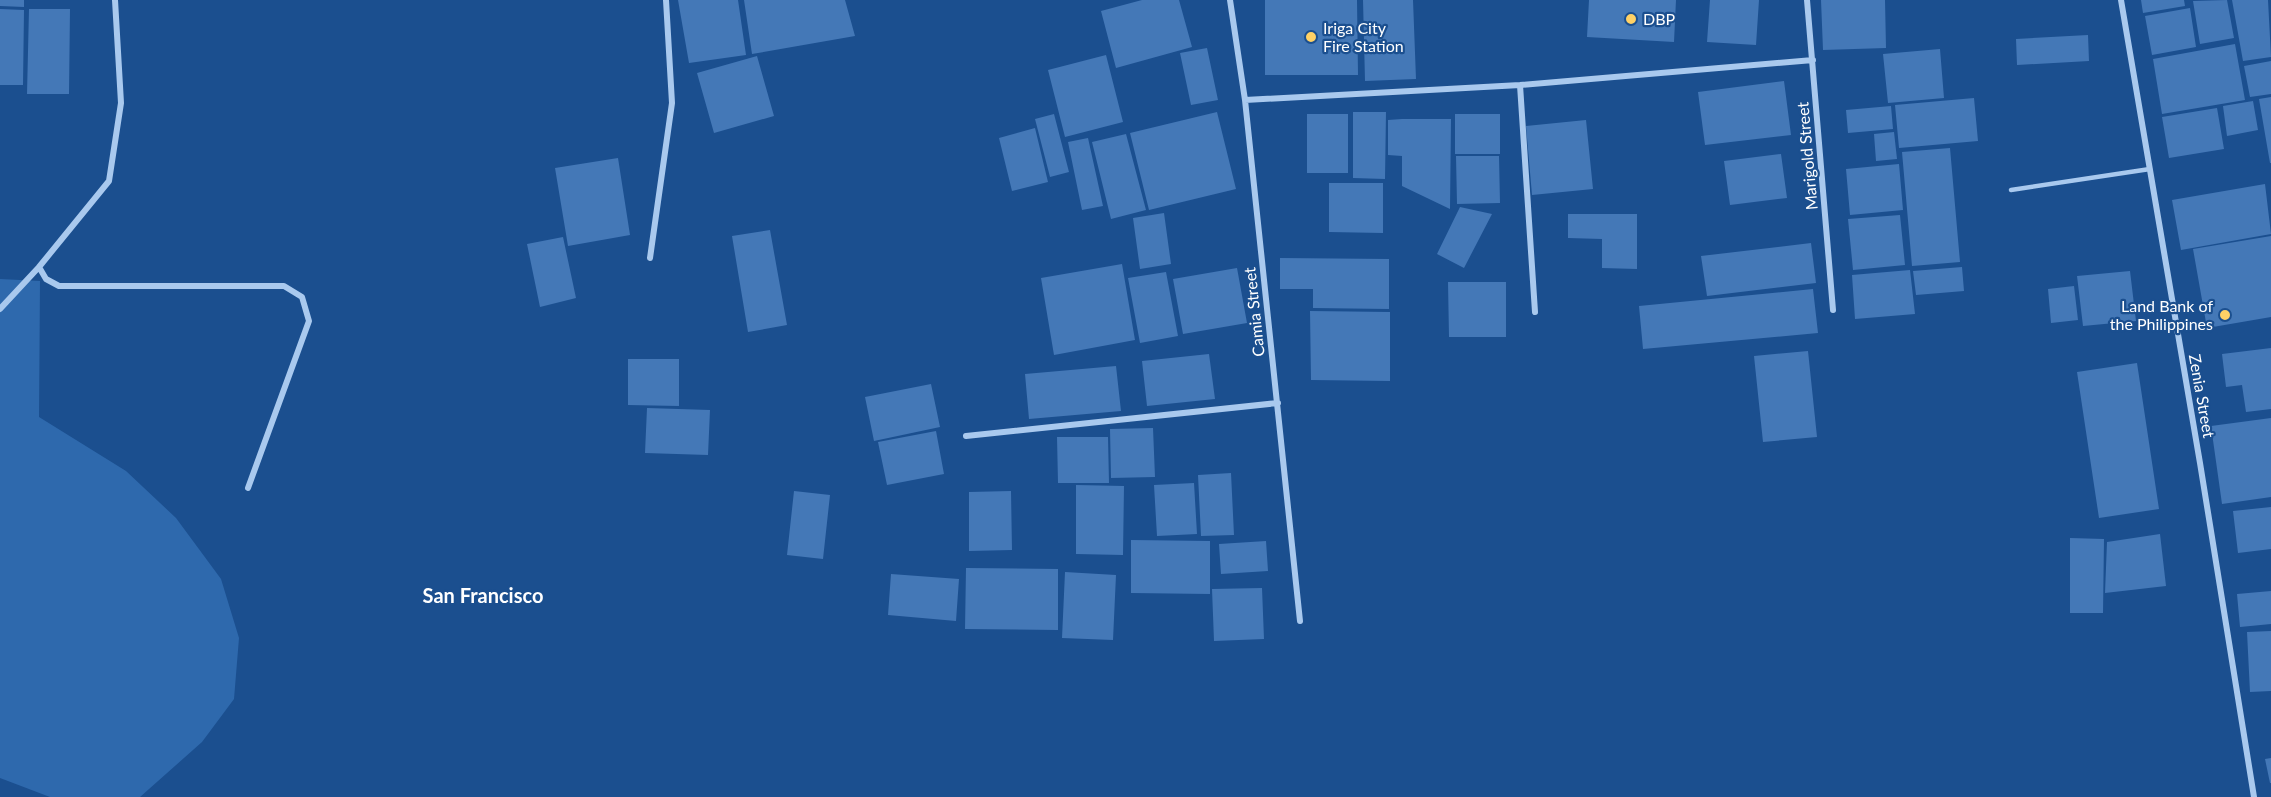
<svg xmlns="http://www.w3.org/2000/svg" width="2271" height="797" font-family="Lato,sans-serif">
<style>
.green{fill:#2e69ad}
.building{fill:#4478b7}
.lines{fill:none;stroke-linecap:round;stroke-linejoin:round}
.service{stroke:#a9c9ee;stroke-width:4.5}
.minor{stroke:#a9c9ee;stroke-width:6}
.poi-dot{fill:#ffd166;stroke:#1b4f8f;stroke-width:2}
.labels{text-anchor:middle;stroke-width:4.5;stroke-linejoin:round;paint-order:stroke}
.poi-label{font-size:16px;fill:#fff;stroke:#1b4f8f;text-anchor:start}
.street-label{font-size:16px;fill:#fff;stroke:#1b4f8f}
.quarter-label{font-size:20px;font-weight:bold;fill:#fff;stroke:#1b4f8f}
</style>
<rect width="100%" height="100%" fill="#1b4f8f"/>
<path class="green" d="M0 279 40 281 39 417 126 471 176 518 221 579 239 638 234 699 202 742 140 797H50L0 778Z"/>
<path class="building" d="M0 0H24V7L0 6Z
M678 0H738L746 55 689 63Z
M744 0H845L855 36 752 54Z
M1142 0H1179L1192 47 1116 68 1101 11Z
M1265 0H1357L1358 75H1265Z
M1363 0H1413L1416 79 1365 81Z
M1589 0H1676L1674 42 1587 37Z
M1710 0H1759L1756 45 1707 42Z
M1821 0H1885L1886 48 1823 50Z
M2141 0H2184L2185 6 2143 13Z
M2227 0 2234 38 2200 44 2193 1Z
M2232 0H2268L2271 57 2243 61Z
M2190 8 2196 47 2152 55 2145 16Z
M0 9 24 10 23 85H0Z
M29 9H70L69 94H27Z
M2088 35 2089 61 2017 65 2016 39Z
M2235 44 2245 100 2162 114 2153 59Z
M1207 48 1218 100 1191 105 1180 53Z
M1940 49 1944 98 1888 103 1883 54Z
M1106 55 1123 122 1065 137 1048 70Z
M757 56 774 116 714 133 697 73Z
M2271 61V94L2250 97 2244 66Z
M1784 81 1791 135 1705 145 1698 92Z
M2271 97V163H2270L2259 99Z
M1974 98 1978 141 1899 148 1895 105Z
M2253 101 2258 130 2227 136 2223 106Z
M1891 106 1893 129 1848 133 1846 110Z
M2217 108 2224 149 2169 158 2162 117Z
M1217 112 1236 189 1149 210 1130 133Z
M1353 112H1386L1385 179 1353 178Z
M1054 114 1069 172 1050 177 1035 119Z
M1307 114H1348V173H1307Z
M1455 114H1500V154H1455Z
M1402 119H1451L1450 209 1402 186V156L1388 155V120Z
M1586 120 1593 189 1532 195 1526 126Z
M1035 128 1048 182 1012 191 999 138Z
M1894 132 1897 159 1876 161 1874 134Z
M1126 134 1146 210 1111 219 1092 142Z
M1088 138 1103 206 1082 210 1068 142Z
M1950 148 1960 262 1912 266 1902 152Z
M1781 154 1787 198 1730 205 1724 161Z
M1456 156H1499L1500 203 1457 204Z
M618 158 630 235 568 246 555 168Z
M1899 164 1903 210 1850 215 1846 169Z
M1329 183H1383V233L1329 232Z
M2265 184 2271 234 2181 250 2172 200Z
M1460 207 1492 214 1464 268 1437 254Z
M1164 213 1171 264 1140 269 1133 218Z
M1568 214H1637V269L1602 268V239L1568 238Z
M1900 215 1905 265 1853 270 1848 219Z
M770 230 787 325 748 332 732 236Z
M2271 236V317L2207 328 2193 249Z
M563 237 576 298 540 307 527 244Z
M1811 243 1816 283 1707 296 1701 256Z
M1280 258 1389 259V309L1313 308V289H1280Z
M1122 264 1135 340 1054 355 1041 278Z
M1962 267 1964 291 1916 295 1913 271Z
M1237 268 1247 323 1183 334 1173 279Z
M1910 270 1915 314 1855 319 1852 275Z
M2130 271 2136 321 2083 326 2077 276Z
M1166 272 1178 336 1140 343 1128 278Z
M1448 282H1506V337H1449Z
M2074 286 2078 320 2051 323 2048 289Z
M1813 289 1818 333 1643 349 1639 306Z
M1310 311 1390 312V381L1311 380Z
M2271 348V409L2246 412 2242 385 2226 387 2222 354Z
M1808 351 1817 437 1763 442 1754 356Z
M1209 354 1215 399 1147 406 1142 361Z
M628 359H679V406L628 405Z
M2137 363 2159 509 2099 518 2077 372Z
M1116 366 1121 411 1029 419 1025 374Z
M931 384 940 427 874 441 865 397Z
M647 408 710 410 708 455 645 453Z
M2271 418V497L2222 504 2211 426Z
M1153 428 1155 477 1111 478 1110 429Z
M936 431 944 474 887 485 878 442Z
M1057 437H1108L1109 483H1058Z
M1231 473 1234 535 1201 536 1198 475Z
M1194 483 1197 534 1157 536 1154 485Z
M1076 485 1124 486 1123 555 1076 554Z
M794 491 830 495 823 559 787 555Z
M1011 491 1012 550 969 551V492Z
M2271 507V549L2238 553 2233 511Z
M2160 534 2166 586 2105 593 2107 542Z
M2070 538 2104 539 2103 613H2070Z
M1131 540 1210 541V594L1131 593Z
M1266 541 1268 571 1221 574 1219 544Z
M966 568 1058 569V630L965 629Z
M1065 572 1116 575 1113 640 1062 638Z
M891 574 959 579 956 621 888 615Z
M1262 588 1264 639 1214 641 1212 589Z
M2271 591V624L2240 627 2237 594Z
M2271 631V691L2250 692 2247 632Z
M2271 758V783H2270L2265 759Z"/>
<g class="lines">
<path class="service" d="M2011 190 2150 169"/>
<path class="minor" d="M115 0 121 103 109 181 39 267 46 279 59 286H284L302 297 309 321 248 488
M1230 0 1245 100 1300 621
M1807 0 1833 310
M2121 0 2200 463 2254 797
M1520 85 1535 312
M1245 100 1520 85 1813 60
M650 258 672 103 666 0
M0 309 39 267
M966 436 1278 403"/>
</g>
<g class="poi-dot">
<circle cx="1631" cy="19" r="6"/>
<circle cx="1311" cy="37" r="6"/>
<circle cx="2225" cy="315" r="6"/>
</g>
<g class="labels">
<g class="poi-label">
<text x="1643" y="25">DBP</text>
<text x="1323" y="34">Iriga City<tspan x="1323" dy="18">Fire Station</tspan></text>
<text x="2213" y="312" text-anchor="end">Land Bank of<tspan x="2213" dy="18">the Philippines</tspan></text>
</g>
<g class="street-label">
<text transform="translate(1807 156) rotate(-95)" y="6">Marigold Street</text>
<text transform="translate(1254 312) rotate(-96)" y="6">Camia Street</text>
<text transform="translate(2202 396) rotate(80)" y="6">Zenia Street</text>
</g>
<g class="quarter-label">
<text x="483" y="603">San Francisco</text>
</g>
</g>
</svg>
